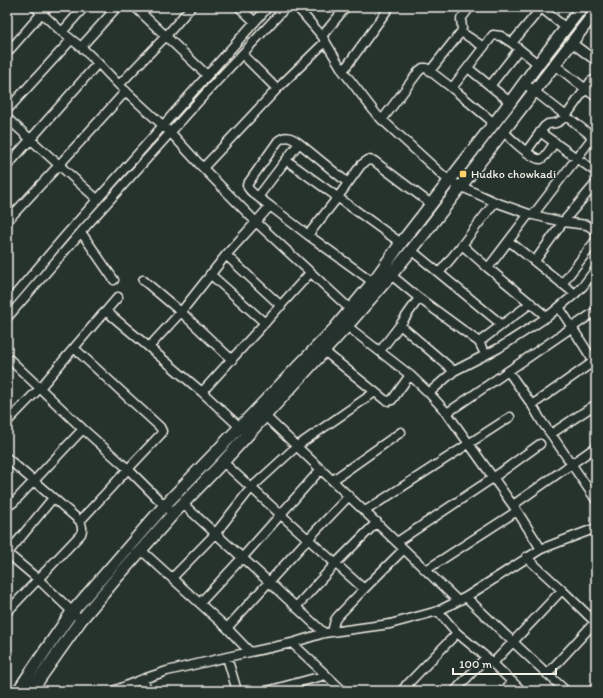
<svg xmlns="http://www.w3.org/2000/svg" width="603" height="698" font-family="Itim,sans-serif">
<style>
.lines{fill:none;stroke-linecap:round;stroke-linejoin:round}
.minor-casing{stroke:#f4f1e8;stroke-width:11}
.major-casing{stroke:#f4f1e8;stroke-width:14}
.minor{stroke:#26332d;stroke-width:8}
.major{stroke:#26332d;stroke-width:11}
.poi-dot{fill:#ffd166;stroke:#26332d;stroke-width:1.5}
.labels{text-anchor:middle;stroke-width:3;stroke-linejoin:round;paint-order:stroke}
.poi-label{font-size:12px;fill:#f4f1e8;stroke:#26332d;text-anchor:start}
</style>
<rect width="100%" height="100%" fill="#26332d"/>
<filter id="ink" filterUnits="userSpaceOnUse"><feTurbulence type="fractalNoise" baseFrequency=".025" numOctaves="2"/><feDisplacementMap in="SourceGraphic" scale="8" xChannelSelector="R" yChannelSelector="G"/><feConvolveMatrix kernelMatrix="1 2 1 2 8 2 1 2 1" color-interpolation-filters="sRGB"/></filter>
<g filter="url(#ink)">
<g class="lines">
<defs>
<path id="minor" d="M35 7 62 32 81 47 98 63 119 85 170 132 203 168 256 222 270 206 308 235 338 197 361 165 368 160 374 161 431 204
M135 7 207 75
M239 7 255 22
M297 7 322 36 343 71 377 115 449 181 495 202 529 214 563 222 587 225 596 231
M540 7 566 28
M62 32 84 7
M461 32 484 47
M322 36 346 7
M512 43 542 7
M572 43 596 61
M81 47 117 7
M7 53 47 7
M242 54 277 89
M555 65 596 97
M468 68 510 102
M343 71 354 56 388 9
M430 71 461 32 462 28 461 19 470 7
M524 83 593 137
M119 85 166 36 191 7
M490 86 519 49
M452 88 494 123
M7 110 71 40
M7 118 59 165 7 221
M382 120 419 71 423 68H426L452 88 493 35 501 36 512 43 538 64
M503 131C509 137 534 161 541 159 545 158 552 146 555 142
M540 132 596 172
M526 152 544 127 548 124 556 123 560 121 566 116 591 81 596 79
M286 160 401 243
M7 166 98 63
M203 168 277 89 325 42
M258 197C253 193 248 190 247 185L278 141C286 134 292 138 299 143
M97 199 59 165 126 91
M495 202 462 245 488 268 547 317 575 294 583 286 596 269
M270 206 258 197 299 143 348 183
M533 215 596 133
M81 232 114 280
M308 235 373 282
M509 241 575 294
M411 250 501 324
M226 255 281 306
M535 261 563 222 596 183
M488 268 529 214
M439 273 462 245
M210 274 265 323
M391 275 419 298 479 342 485 354
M143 280 181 312 232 360
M562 284 596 240
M7 304 65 236 268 7
M559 307 596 365
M106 311 118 297
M7 318 88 224 215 83 286 7
M400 325 419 298
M347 326 410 375 429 393 447 413
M479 342 531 303
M149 347 181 312 226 255 256 222 350 309
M74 348 160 427 162 431 161 434 128 469 80 521
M324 351 385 400 389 401 392 400 410 375
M380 351 400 325 454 371 429 393
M7 357 83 429 128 469 173 514
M454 371 499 348 547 317
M508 371 532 405 542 422 551 434 596 500
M202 392 311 272
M532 405 596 360
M262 413 458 601
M7 422 40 388 101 316 106 311 202 392 243 430
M551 434 596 404
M7 458 80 521C82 526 83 529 81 534L7 612
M223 462 280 514 364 589 338 616 335 620 332 632
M333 480 401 432
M183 504 269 582 324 633
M513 505 596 447
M7 507 14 502 83 429
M365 511 510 417
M397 542 493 478 540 444
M541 549 517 511 447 413 596 311
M141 550 227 628 250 652
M7 553 39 580 81 620
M7 554 53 498
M526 557 562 590 596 623
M426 570 517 511
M172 578 215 534 251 488 297 446 375 392
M364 589 404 549
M466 597 513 642 566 691
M200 603 242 558 321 469
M296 607 336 563 377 522
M227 628 308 539 349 496
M457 633 486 657 522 691
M292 643 343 691
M227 657 237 691
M493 663 562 590
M547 674 595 622
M143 679 148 691
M406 685 412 691
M113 691 143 679 167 671 227 657 292 643 324 633 390 624 438 611 466 597 541 549 596 528
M267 691 326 675
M401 691 457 633 438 611
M455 691 486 657
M503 691 513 682
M592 691 596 687"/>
<path id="major" d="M18 691 45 651 72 612 165 505 335 328 373 282 401 243 505 109 538 64 582 7
M31 691 81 620 119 575 173 514 223 462 347 326 391 275 418 242 596 11"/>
</defs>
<use href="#minor" class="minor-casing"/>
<use href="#major" class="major-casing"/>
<use href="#minor" class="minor"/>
<use href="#major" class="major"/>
</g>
</g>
<rect class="poi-dot" x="459" y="170" width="8" height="8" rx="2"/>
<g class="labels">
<g class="poi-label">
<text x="471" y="178">Hudko chowkadi</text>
</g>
</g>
<rect width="603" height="698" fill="none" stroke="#26332d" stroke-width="24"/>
<rect x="12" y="12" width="579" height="674" fill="none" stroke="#f4f1e8" stroke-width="1.5" filter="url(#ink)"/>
<path d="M453 668v6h103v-6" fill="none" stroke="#f4f1e8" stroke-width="2"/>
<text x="459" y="668" font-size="12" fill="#f4f1e8" stroke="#26332d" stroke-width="3" paint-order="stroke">100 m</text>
</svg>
